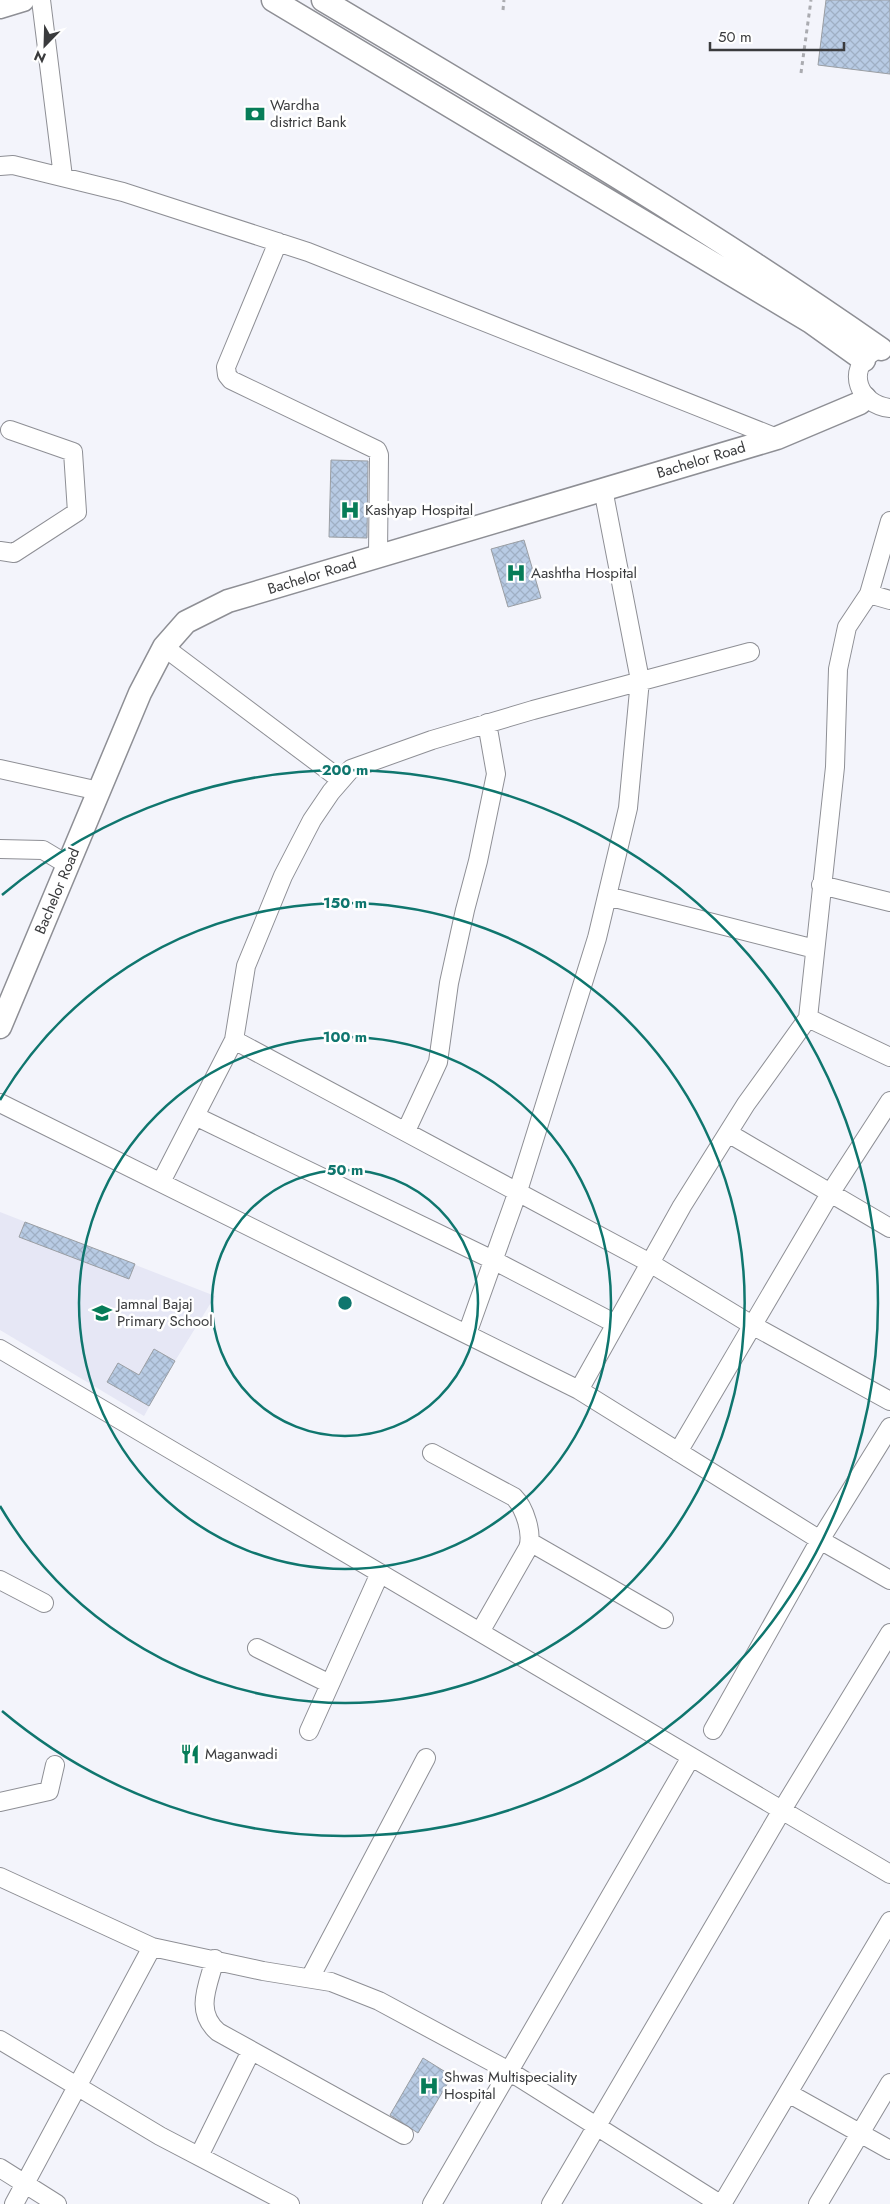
<svg xmlns="http://www.w3.org/2000/svg" width="890" height="2204" font-family="Jost,sans-serif">
<style>
.built{fill:#e6e7f5}
.building{fill:url(#building-cross-hatch);stroke:#9a9ea3}
.lines{fill:none;stroke-linecap:round;stroke-linejoin:round}
.minor-casing{stroke:#8e8f95;stroke-width:20}
.major-casing{stroke:#8e8f95;stroke-width:25}
.path{stroke:#aaabb0;stroke-width:3;stroke-dasharray:4 4;stroke-linecap:butt}
.minor{stroke:#fff;stroke-width:18}
.major{stroke:#fff;stroke-width:22}
.ring{fill:none;stroke:#0f766e;stroke-width:2.5}
.labels{text-anchor:middle;stroke-width:5;stroke-linejoin:round;paint-order:stroke}
.poi-label{font-size:15px;fill:#3a3b3d;stroke:#fff;text-anchor:start}
.street-label{font-size:15px;fill:#3a3b3d;stroke:#fff}
.centre{fill:#0f766e;stroke:#fff;stroke-width:2.5}
.ring-label{font-size:15px;text-anchor:middle;font-weight:bold;fill:#0f766e;stroke:#fff;stroke-width:5;stroke-linejoin:round;paint-order:stroke}
</style>
<defs>
<pattern id="building-cross-hatch" width="8" height="8" patternUnits="userSpaceOnUse" patternTransform="scale(1.25)"><rect width="8" height="8" fill="#b8cbe4"/><path d="M0 0l8 8M0 8l8-8" fill="none" stroke="#9fafc4"/></pattern>
</defs>
<rect width="100%" height="100%" fill="#f3f4fb"/>
<path class="built" d="M0 1212 215 1296 175 1361 144 1416 0 1330Z"/>
<path class="building" d="M826 0H890V74L818 65Z
M331 460 368 461 367 538 329 537Z
M524 540 541 598 508 607 491 549Z
M25 1222 135 1264 129 1279 19 1237Z
M154 1349 175 1361 149 1406 107 1382 118 1363 139 1375Z
M423 2058 452 2076 418 2133 390 2115Z"/>
<g class="lines">
<defs>
<path id="minor" d="M41 0 63 177
M0 166 13 165 123 192 308 252 777 438
M278 242 226 367 227 375 231 380 377 450 379 455 378 556
M873 352C845 370 859 405 890 408
M0 551 14 553 77 512 73 452 10 430
M869 594 890 600
M164 647 341 780
M0 769 99 791
M0 849 43 850 68 865
M821 885 890 902
M607 896 815 949
M808 1018 890 1057
M234 1040 650 1263 752 1325 890 1401
M0 1103 579 1390 820 1540 890 1580
M195 1116 493 1260 616 1324
M406 1131 438 1062 449 983 465 910 478 861 496 774 487 723
M728 1133 890 1228
M161 1182 234 1040 246 966 283 876 312 820 331 792 351 769 432 740 533 710 750 652
M467 1334 518 1191 597 938 628 808 640 680 603 489
M0 1349 890 1874
M579 1390 682 1206 746 1104 808 1018 835 767 838 669 847 627 869 594 890 521
M678 1452 831 1192 890 1101
M432 1453 514 1497C525 1508 533 1534 528 1548L480 1632
M530 1542 664 1619
M0 1580 44 1603
M257 1648 330 1684
M713 1730 820 1540 890 1427
M309 1731 380 1573
M0 1802 49 1791 55 1765
M0 1877 152 1947 263 1971 331 1982 379 2001 509 2071 720 2204
M215 1959C208 1986 194 2011 218 2032L404 2135
M310 1978 426 1758
M0 2040 160 2136 290 2204
M788 2093 890 2150
M199 2156 251 2051
M0 2168 57 2204
M14 2204 152 1947
M432 2204 691 1757
M551 2204 782 1810 890 1633
M722 2204 890 1921
M818 2204 890 2083"/>
<path id="major" d="M273 0 811 322 864 360
M323 0C511 112 701 223 881 349
M0 7 23 0
M0 1027 140 693 164 647 186 622 228 601 777 438 860 403 865 398"/>
</defs>
<use href="#minor" class="minor-casing"/>
<use href="#major" class="major-casing"/>
<path class="path" d="M503 10 504 0
M801 73 811 0"/>
<use href="#minor" class="minor"/>
<use href="#major" class="major"/>
</g>
<g class="ring">
<circle cx="345" cy="1303" r="133"/>
<circle cx="345" cy="1303" r="266"/>
<path d="M0 1100A400 400 0 1 1 0 1506"/>
<path d="M2 895A533 533 0 1 1 2 1711"/>
</g>
<defs>
<symbol id="bank-bare" viewBox="-9 -9 18 18"><path d="M-6-4H6V4H-6ZM0-2.3a2.3 2.3 0 1 0 0 4.6a2.3 2.3 0 1 0 0-4.6Z" fill="#067c58" stroke="#fff" stroke-width="2.5" paint-order="stroke"/></symbol>
<symbol id="hospital-bare" viewBox="-9 -9 18 18"><path d="M-5-5h3v3.5h4V-5h3V5h-3V1.5h-4V5h-3Z" fill="#067c58" stroke="#fff" stroke-width="2.5" paint-order="stroke"/></symbol>
<symbol id="school-bare" viewBox="-9 -9 18 18"><path d="M0-5L7-2L0 1L-7-2ZM-4 1L0 2.5L4 1V4Q0 6-4 4Z" fill="#067c58" stroke="#fff" stroke-width="2.5" paint-order="stroke"/></symbol>
<symbol id="restaurant-bare" viewBox="-9 -9 18 18"><path d="M-5-6h1v4h1v-4h1v4h1v-4h1v5L-1.5 .5V6h-2V.5L-5-1ZM5-6V6H3V1.5H1.5Q1.5-4 5-6Z" fill="#067c58" stroke="#fff" stroke-width="2.5" paint-order="stroke"/></symbol>
</defs>
<g fill-rule="evenodd">
<use href="#bank-bare" x="241" y="100" width="28" height="28"/>
<use href="#hospital-bare" x="336" y="496" width="28" height="28"/>
<use href="#hospital-bare" x="502" y="559" width="28" height="28"/>
<use href="#school-bare" x="88" y="1299" width="28" height="28"/>
<use href="#restaurant-bare" x="176" y="1740" width="28" height="28"/>
<use href="#hospital-bare" x="415" y="2072" width="28" height="28"/>
</g>
<g class="labels">
<g class="poi-label">
<text x="270" y="110">Wardha<tspan x="270" dy="17">district Bank</tspan></text>
<text x="365" y="515">Kashyap Hospital</text>
<text x="531" y="578">Aashtha Hospital</text>
<text x="117" y="1309">Jamnal Bajaj<tspan x="117" dy="17">Primary School</tspan></text>
<text x="205" y="1759">Maganwadi</text>
<text x="444" y="2082">Shwas Multispeciality<tspan x="444" dy="17">Hospital</tspan></text>
</g>
<g class="street-label">
<text transform="translate(701 460) rotate(-17)" y="5">Bachelor Road</text>
<text transform="translate(312 576) rotate(-17)" y="5">Bachelor Road</text>
<text transform="translate(57 891) rotate(-67)" y="5">Bachelor Road</text>
</g>
</g>
<circle cx="345" cy="1303" r="8" class="centre"/>
<g class="ring-label">
<text x="345" y="775">200 m</text>
<text x="345" y="908">150 m</text>
<text x="345" y="1042">100 m</text>
<text x="345" y="1175">50 m</text>
</g>
<g transform="translate(45 45) rotate(203)" stroke="#ffffff" stroke-width="4" paint-order="stroke">
<path d="M0-4L9 19L0 12L-9 19Z" fill="#3a3b3d"/>
<text y="-8" font-size="14" font-weight="bold" text-anchor="middle" fill="#3a3b3d">N</text>
</g>
<path d="M710 42v8h134v-8" fill="none" stroke="#3a3b3d" stroke-width="2.5"/>
<text x="718" y="42" font-size="15" fill="#3a3b3d" stroke="#ffffff" stroke-width="4" paint-order="stroke">50 m</text>
</svg>
